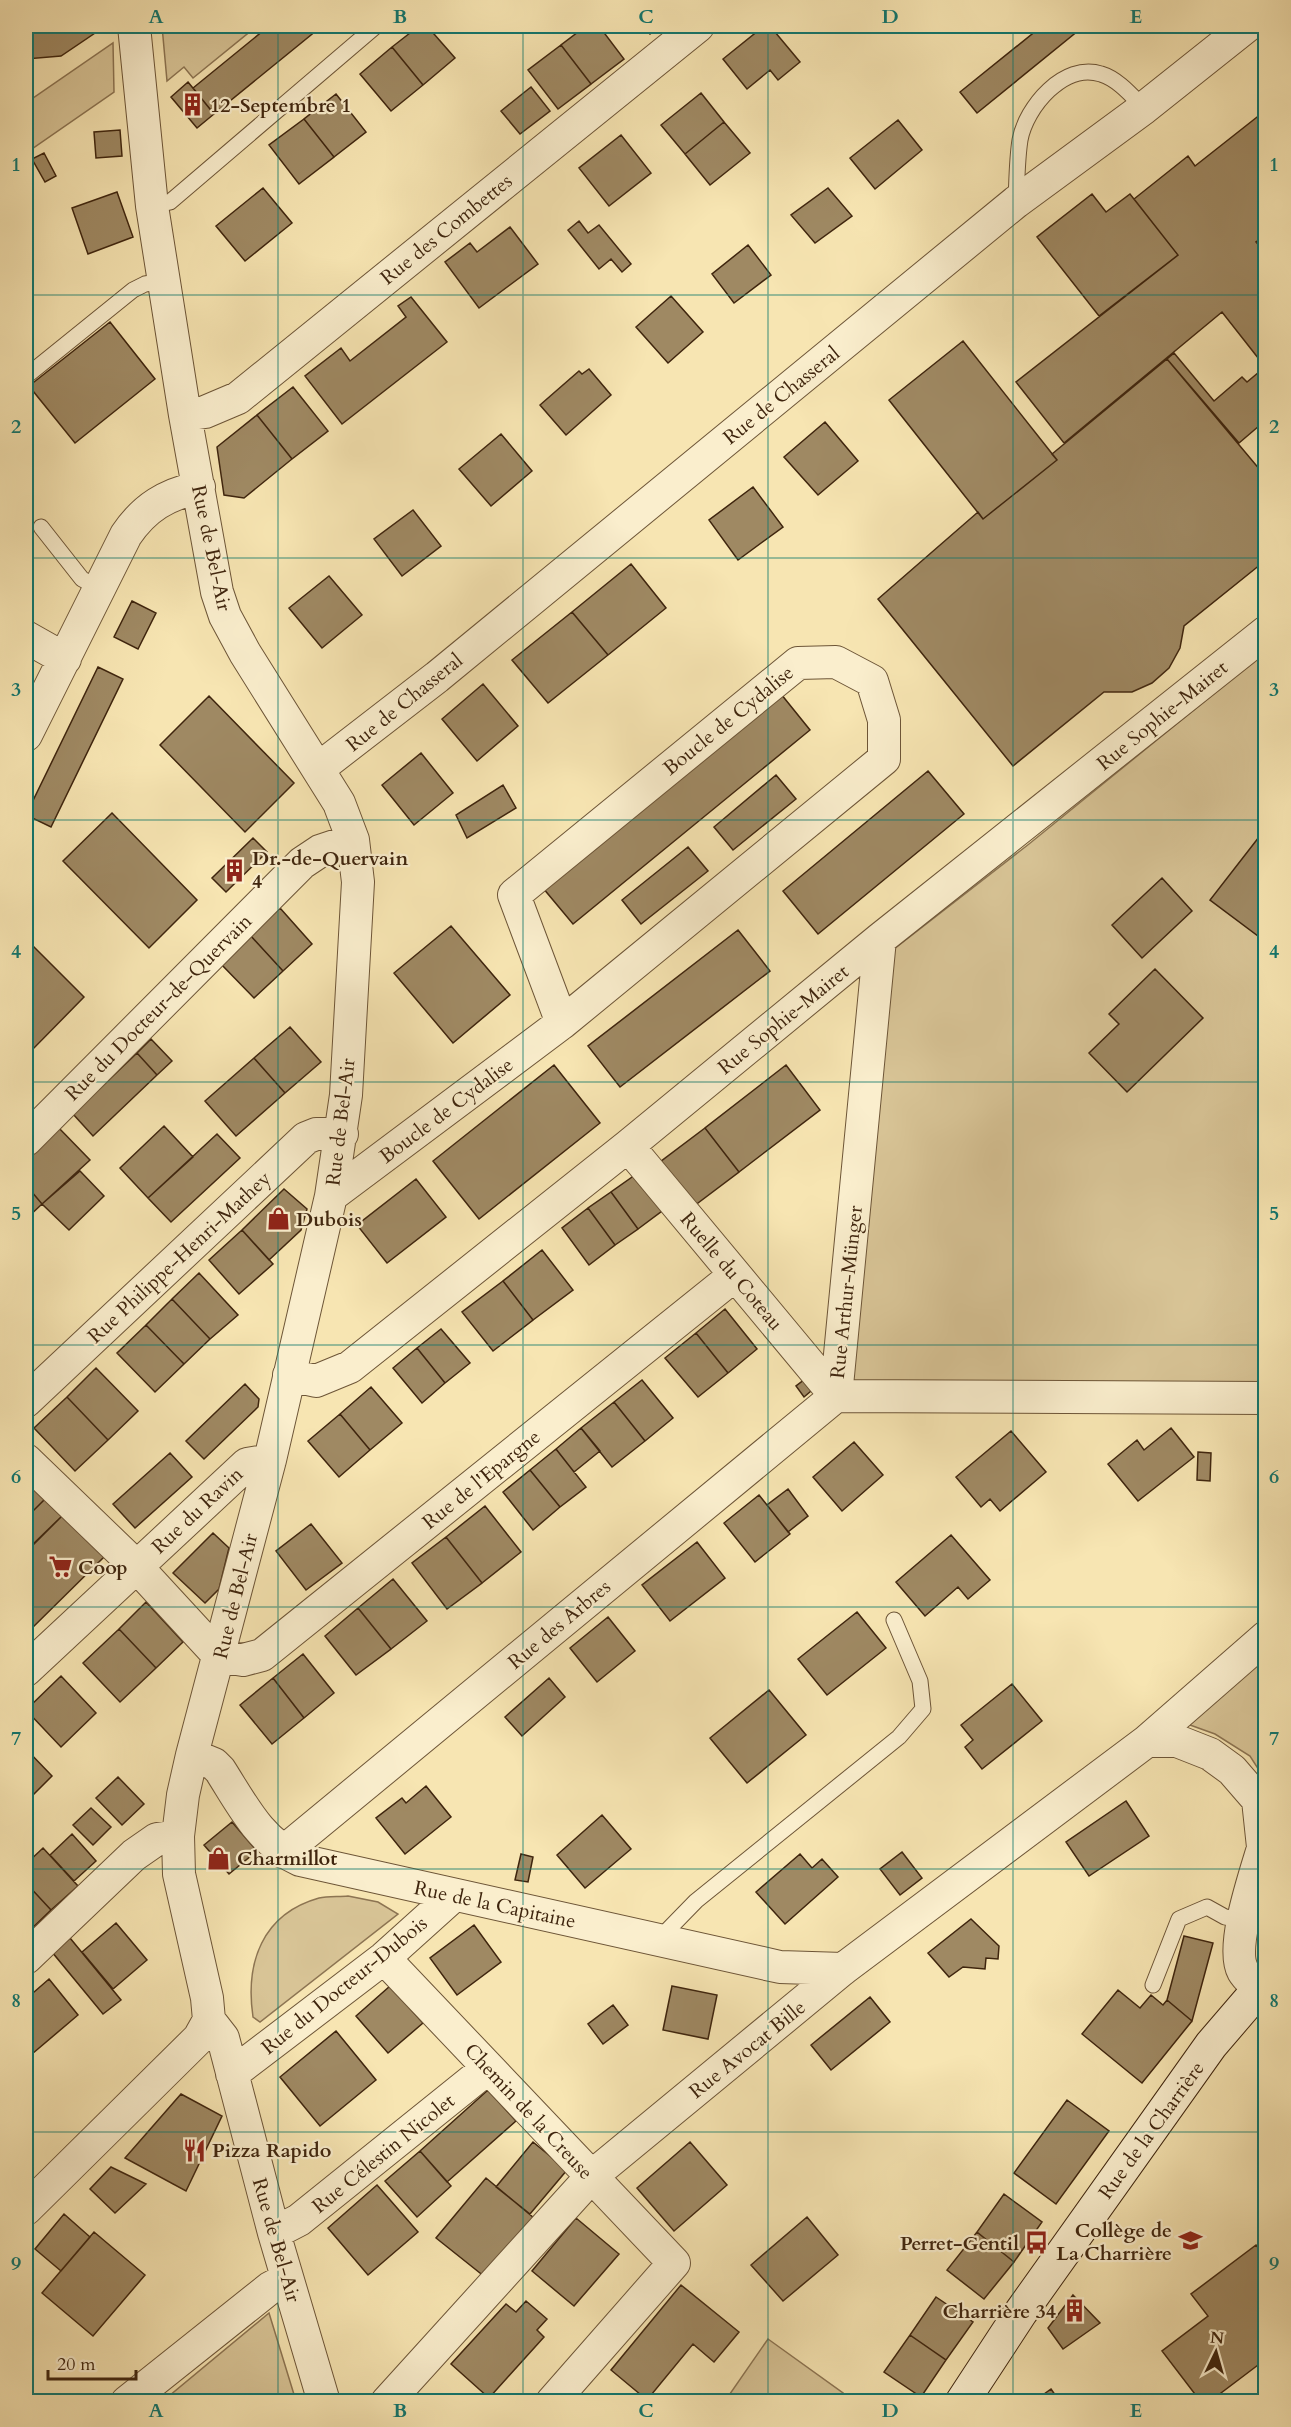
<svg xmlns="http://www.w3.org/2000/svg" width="1291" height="2427" font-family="Cardo,serif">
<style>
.green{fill:#d8c496;stroke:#8c7452;stroke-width:1.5}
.building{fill:#9f8963;stroke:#3f250e;stroke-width:1.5}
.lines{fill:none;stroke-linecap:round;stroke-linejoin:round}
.service-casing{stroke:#6d5537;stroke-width:17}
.minor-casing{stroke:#6d5537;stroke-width:34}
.secondary-casing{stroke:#3f250e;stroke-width:35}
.service{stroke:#faeecd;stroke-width:15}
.minor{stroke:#faeecd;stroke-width:32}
.secondary{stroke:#faeecd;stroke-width:33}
.grid{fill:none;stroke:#0f766e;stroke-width:1.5;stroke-opacity:0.55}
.labels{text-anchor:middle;stroke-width:4.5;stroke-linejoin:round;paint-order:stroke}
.poi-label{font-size:20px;font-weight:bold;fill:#3f250e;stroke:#faeecd;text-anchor:start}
.street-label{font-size:20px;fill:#3f250e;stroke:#faeecd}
.neatline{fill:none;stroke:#0f766e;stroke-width:2}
.grid-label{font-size:20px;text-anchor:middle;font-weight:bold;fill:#0f766e}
</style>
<rect width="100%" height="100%" fill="#f7e5b2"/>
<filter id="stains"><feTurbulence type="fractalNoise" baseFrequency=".00333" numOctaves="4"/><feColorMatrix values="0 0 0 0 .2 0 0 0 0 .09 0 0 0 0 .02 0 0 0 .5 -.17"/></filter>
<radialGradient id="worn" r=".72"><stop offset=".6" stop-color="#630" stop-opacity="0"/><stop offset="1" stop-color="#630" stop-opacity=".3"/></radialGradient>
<path class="green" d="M162 26H257L193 78 184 67 167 81Z
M113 43 114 92 26 153V103Z
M1265 652V1386L849 1383 889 953 1029 844Z
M1265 1655 1266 1774 1264 1778 1250 1756 1215 1734 1190 1725 1194 1713Z
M348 1896 378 1902 398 1914 260 2022 253 2017C245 1963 262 1914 319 1898 328 1896 339 1897 348 1896Z
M269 2313 296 2401H163Z
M768 2339 843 2393 836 2401H725Z"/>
<path class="building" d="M26 26H100L101 29 61 56 26 59Z
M269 26H322L214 114 193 88Z
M419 26H427L455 58 423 85 392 47Z
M586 26H599L624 59 591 84 561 45Z
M643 26H661L650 34Z
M764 26H770L800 62 778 80 770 70 747 89 723 59Z
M1042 26H1084L977 113 960 92Z
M561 45 591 84 558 109 528 70Z
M392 47 423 85 391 111 360 74Z
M188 82 214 114 197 128 171 97Z
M531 87 550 111 520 134 501 111Z
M701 93 724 122 685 154 661 125Z
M336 94 366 132 334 157 304 119Z
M1266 110V235L1256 242 1266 254V368L1222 312 1064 443 1016 382 1178 255 1134 199 1188 156 1195 166Z
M304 119 334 157 299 184 269 145Z
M898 120 922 150 875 189 850 158Z
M724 122 750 153 710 185 685 154Z
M120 130 122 156 96 158 94 132Z
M621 135 651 173 609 206 579 168Z
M44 153 56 176 45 182 32 159Z
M263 188 292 223 245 261 216 226Z
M828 188 852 216 815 243 791 215Z
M117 192 133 237 88 254 72 208Z
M1092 194 1106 212 1130 194 1178 255 1099 316 1037 237Z
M579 221 588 233 599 225 631 264 622 272 611 259 599 269 568 230Z
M510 227 538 264 479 308 445 262 470 243 477 252Z
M748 245 771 275 734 303 712 274Z
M671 296 703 332 668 363 636 327Z
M411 297 447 342 342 424 305 376 341 348 350 361 406 317 398 306Z
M110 322 155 379 75 443 29 386Z
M963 341 1057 460 983 519 889 400Z
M1174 353 1214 401 1242 377 1247 382 1265 367 1266 420 1239 443 1167 359Z
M1167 359 1266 477V560L1184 626 1180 648 1169 668 1152 683 1132 692H1104L1013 766 878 599 978 512 983 519 1057 460 1052 454Z
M589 369 611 395 566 435 540 405 579 371 582 374Z
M293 387 328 431 292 459 257 415Z
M257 415 292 459 244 498 224 495 217 447Z
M825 422 858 461 818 495 784 457Z
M501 434 532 471 491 506 459 469Z
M753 487 783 527 738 560 709 520Z
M413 510 441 546 402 576 374 539Z
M631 564 666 608 608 655 572 612Z
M329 576 362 615 322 648 289 608Z
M132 601 156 613 138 649 114 637Z
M572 612 608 655 548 703 512 660Z
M98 667 123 679 51 827 26 815Z
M483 684 518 726 477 761 442 719Z
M781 694 810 730 573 924 543 888Z
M209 696 294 783 245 832 160 745Z
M421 753 453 793 414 825 382 785Z
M928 771 964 814 818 934 783 891Z
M776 775 796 799 733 850 714 827Z
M503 785 516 808 467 838 456 815Z
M112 813 197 900 149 948 63 861Z
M1266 828V942L1210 900Z
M253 838 267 852 226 892 212 878Z
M688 847 708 871 641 924 622 900Z
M1162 878 1192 911 1142 958 1112 925Z
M280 908 312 944 283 971 250 935Z
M451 926 510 995 453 1043 394 973Z
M738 930 770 971 620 1087 588 1046Z
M250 935 283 971 254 998 220 963Z
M26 939 84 997 34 1048 26 1039Z
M1155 969 1203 1018 1127 1092 1089 1053 1119 1024 1109 1014Z
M290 1027 321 1062 285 1093 254 1058Z
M151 1039 172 1061 157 1075 137 1053Z
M137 1053 157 1075 93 1136 73 1114Z
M254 1058 285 1093 236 1136 205 1101Z
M554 1065 600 1123 479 1219 433 1161Z
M786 1065 820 1110 739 1172 705 1128Z
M56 1125 90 1160 42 1204 26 1185V1155Z
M164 1126 193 1157 148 1198 120 1168Z
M705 1128 739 1172 694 1206 660 1162Z
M217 1134 240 1158 171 1222 148 1198Z
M80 1171 104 1196 69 1230 42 1204Z
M635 1175 662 1211 638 1229 611 1192Z
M416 1179 446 1217 387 1263 357 1225Z
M26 1185 42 1204 26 1219Z
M284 1189 307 1209 301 1230 269 1260 242 1230Z
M611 1192 638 1229 615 1245 588 1208Z
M588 1208 615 1245 589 1265 562 1228Z
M242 1230 273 1264 239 1294 209 1260Z
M542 1250 573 1290 533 1320 503 1281Z
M199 1273 238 1315 210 1339 172 1299Z
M503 1281 533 1320 493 1351 462 1312Z
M172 1299 210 1339 184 1364 146 1325Z
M725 1309 757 1349 728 1373 696 1333Z
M146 1325 184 1364 155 1392 117 1353Z
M441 1329 470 1363 445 1383 417 1348Z
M696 1333 728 1373 698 1397 665 1358Z
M417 1348 445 1383 422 1403 393 1368Z
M96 1368 138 1411 108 1440 67 1397Z
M809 1376 817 1386 804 1397 796 1386Z
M642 1380 673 1418 645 1441 614 1402Z
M245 1384 259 1399 258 1407 204 1459 186 1441Z
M371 1387 402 1423 370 1450 340 1414Z
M67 1397 108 1440 75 1471 34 1428Z
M614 1402 645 1441 612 1467 581 1428Z
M340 1414 370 1450 339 1477 308 1441Z
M581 1428 600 1451 574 1472 556 1449Z
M1171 1428 1194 1457 1138 1501 1108 1464 1137 1440 1144 1450Z
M1011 1431 1046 1472 1000 1511 990 1499 981 1507 956 1477Z
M854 1442 883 1475 842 1511 813 1477Z
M1263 1445 1266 1446V1486H1260Z
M556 1449 586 1487 560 1507 530 1470Z
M1198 1452 1211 1453 1210 1481 1197 1480Z
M170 1453 192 1477 135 1528 113 1504Z
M530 1470 560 1507 533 1530 503 1492Z
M26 1478 46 1498 26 1518Z
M788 1489 808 1516 788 1532 767 1505Z
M759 1495 790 1534 755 1562 724 1523Z
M46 1498 63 1515 28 1549 26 1547V1518Z
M485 1506 521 1552 482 1583 446 1537Z
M63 1515 104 1557 26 1634V1552Z
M311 1524 342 1563 306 1590 276 1551Z
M213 1533 229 1548 219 1589 205 1603 173 1573Z
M951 1535 990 1580 968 1599 958 1587 925 1616 896 1582Z
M446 1537 482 1583 447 1609 412 1563Z
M697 1542 725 1578 670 1621 642 1585Z
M393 1579 427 1621 391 1649 358 1608Z
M146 1602 183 1642 156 1668 119 1629Z
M358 1608 391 1649 356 1675 325 1636Z
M857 1612 886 1648 827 1695 798 1659Z
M608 1617 635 1651 597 1682 570 1648Z
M119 1629 156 1668 120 1702 83 1663Z
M303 1654 334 1693 304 1718 273 1678Z
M61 1676 96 1713 61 1747 26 1710Z
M273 1678 304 1718 272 1744 240 1705Z
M549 1678 565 1697 522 1736 505 1717Z
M1012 1684 1042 1721 982 1769 965 1747 973 1740 961 1725Z
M769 1690 806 1735 747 1783 710 1738Z
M26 1749 52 1776 26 1802Z
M118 1777 144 1804 122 1825 96 1798Z
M426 1786 451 1817 405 1854 376 1818 402 1798 406 1803Z
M1126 1801 1149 1836 1089 1876 1066 1842Z
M91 1808 111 1827 93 1845 73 1825Z
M602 1815 631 1849 585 1888 557 1855Z
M232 1822 257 1851 229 1874 204 1845Z
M72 1834 96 1861 74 1881 50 1855Z
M43 1848 78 1886 51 1910 26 1883V1864Z
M902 1852 922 1878 900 1895 880 1869Z
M521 1854 533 1857 528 1882 515 1880Z
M800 1854 812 1868 822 1859 838 1877 785 1924 756 1892Z
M26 1883 51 1910 26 1934Z
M971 1919 999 1946 998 1959 986 1958 985 1969 963 1967 949 1977 928 1953Z
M116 1923 147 1960 113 1989 82 1952Z
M474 1925 501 1962 457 1995 430 1958Z
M1184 1936 1213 1943 1192 2021 1167 2000Z
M70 1938 121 2000 103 2014 52 1952Z
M49 1979 78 2015 32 2054 26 2046V1999Z
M390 1986 423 2023 388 2053 356 2016Z
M672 1986 717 1995 708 2039 663 2030Z
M1118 1990 1140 2008 1151 1995 1163 2005 1167 2000 1192 2021 1142 2083 1082 2034Z
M870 1997 890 2022 831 2070 811 2045Z
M613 2005 628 2025 603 2044 588 2024Z
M336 2031 376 2080 320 2126 280 2077Z
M488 2090 516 2121 447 2182 420 2151Z
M181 2094 222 2116 186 2191 125 2158Z
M1067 2100 1109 2131 1056 2204 1014 2173Z
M533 2142 567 2170 530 2214 496 2187Z
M690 2142 727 2185 674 2231 637 2188Z
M420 2151 451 2186 417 2217 385 2181Z
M111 2167 146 2184 115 2213 90 2189Z
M486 2178 534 2218 485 2277 436 2238Z
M377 2185 418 2232 368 2275 328 2228Z
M1004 2194 1042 2222 1014 2262 977 2232Z
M64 2214 90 2237 61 2271 35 2249Z
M807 2217 838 2255 783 2301 751 2265Z
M576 2218 619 2254 574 2306 532 2271Z
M94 2232 145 2275 93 2336 42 2293Z
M977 2232 1014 2262 984 2299 947 2270Z
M1256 2245 1266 2258V2359L1209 2402H1201L1162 2351 1208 2316 1191 2294Z
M681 2285 739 2332 714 2362 693 2344 647 2400 611 2370Z
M1073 2295 1100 2323 1063 2349 1048 2328Z
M936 2297 973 2322 946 2360 910 2335Z
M526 2301 547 2319 537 2330 544 2337 489 2398 451 2364 506 2304 516 2312Z
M910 2335 946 2360 921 2397 884 2372Z
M1051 2389 1060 2402H1033Z"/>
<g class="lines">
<defs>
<path id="service" d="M1016 200C1017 180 1017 159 1020 140 1026 107 1064 62 1101 74 1118 79 1132 96 1144 108
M152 206 170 202 376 26
M29 374 133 290 145 284 164 281
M41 527 82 579 99 588
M658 1940 696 1901 899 1737 923 1709 920 1681 894 1620
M1153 1985 1179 1919 1207 1907 1225 1917 1242 1920"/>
<path id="minor" d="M134 26 152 206 185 415 217 592 225 616 245 653 339 803 353 840 358 882 346 1095 331 1196 270 1460 192 1755 183 1795 178 1836 179 1874 207 1998 209 2020 223 2038 274 2233 324 2402
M185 415 205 412 238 398 698 26
M26 637 65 659
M26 735 126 535C145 507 166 495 199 487
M318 769 437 677 1016 202 1144 108 1247 26
M880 939 836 1396 1266 1398
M26 1140 302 863 320 851 353 840
M331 1196 562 1023 884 759V720L872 681 836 662 798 663 514 895 562 1023
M289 1375 316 1381 350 1367 628 1146 880 939 1266 632
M26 1401 306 1138 316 1134H342
M26 1460 136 1566 219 1656
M219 1656 243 1660 262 1655 735 1275
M26 1670 247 1464 270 1460
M1147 1741H1177L1210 1754 1232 1770 1258 1800 1263 1847
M192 1755 214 1764 220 1770C243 1806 260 1842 300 1860L780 1967 843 1969
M283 1852 836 1396 628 1146
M26 1958 134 1855 157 1839 178 1836
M384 1958 674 2263 552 2402
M1259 1989C1254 1983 1247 1978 1243 1971 1229 1946 1258 1867 1266 1838
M232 2074 384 1958 454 1895
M26 2209 199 2038 209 2020
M274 2233 299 2220 488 2068
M127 2402 270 2288 287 2279
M387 2402 592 2176 843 1969 1147 1741 1266 1637"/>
<path id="secondary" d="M962 2402 1021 2312 1211 2045 1266 1981"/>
</defs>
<use href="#service" class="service-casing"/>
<use href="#minor" class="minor-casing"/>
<use href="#secondary" class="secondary-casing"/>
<use href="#service" class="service"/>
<use href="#minor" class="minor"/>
<use href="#secondary" class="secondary"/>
</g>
<path class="grid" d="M278 26V2402M523 26V2402M768 26V2402M1013 26V2402M26 295H1266M26 558H1266M26 820H1266M26 1082H1266M26 1345H1266M26 1607H1266M26 1869H1266M26 2132H1266"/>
<defs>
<symbol id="building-bare" viewBox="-9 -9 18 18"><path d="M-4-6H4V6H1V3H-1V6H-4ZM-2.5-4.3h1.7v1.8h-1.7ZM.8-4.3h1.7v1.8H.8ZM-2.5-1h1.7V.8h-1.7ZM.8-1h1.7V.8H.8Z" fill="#8f2418" stroke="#faeecd" stroke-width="2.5" paint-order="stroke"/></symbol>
<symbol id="shop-bare" viewBox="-9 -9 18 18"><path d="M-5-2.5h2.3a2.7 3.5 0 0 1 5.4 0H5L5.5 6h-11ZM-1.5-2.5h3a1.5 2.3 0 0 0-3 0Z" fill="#8f2418" stroke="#faeecd" stroke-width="2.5" paint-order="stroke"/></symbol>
<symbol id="supermarket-bare" viewBox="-9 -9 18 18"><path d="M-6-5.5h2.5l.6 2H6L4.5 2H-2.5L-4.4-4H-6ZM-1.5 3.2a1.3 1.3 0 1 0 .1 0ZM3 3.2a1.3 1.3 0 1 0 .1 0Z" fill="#8f2418" stroke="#faeecd" stroke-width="2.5" paint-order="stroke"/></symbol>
<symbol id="restaurant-bare" viewBox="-9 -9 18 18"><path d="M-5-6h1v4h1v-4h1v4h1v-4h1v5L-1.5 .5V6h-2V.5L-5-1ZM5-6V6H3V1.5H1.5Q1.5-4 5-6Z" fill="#8f2418" stroke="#faeecd" stroke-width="2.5" paint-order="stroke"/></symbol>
<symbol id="school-bare" viewBox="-9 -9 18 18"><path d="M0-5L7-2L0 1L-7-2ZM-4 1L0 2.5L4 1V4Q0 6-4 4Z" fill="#8f2418" stroke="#faeecd" stroke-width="2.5" paint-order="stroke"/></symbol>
<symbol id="bus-bare" viewBox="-9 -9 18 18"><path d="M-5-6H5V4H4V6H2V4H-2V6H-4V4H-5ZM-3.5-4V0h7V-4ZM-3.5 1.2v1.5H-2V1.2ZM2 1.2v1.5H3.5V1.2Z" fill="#8f2418" stroke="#faeecd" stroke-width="2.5" paint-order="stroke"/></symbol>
</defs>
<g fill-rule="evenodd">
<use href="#building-bare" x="176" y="88" width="33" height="33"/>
<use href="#building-bare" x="218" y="854" width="33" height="33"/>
<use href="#shop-bare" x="262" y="1202" width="33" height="33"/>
<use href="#supermarket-bare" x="44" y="1550" width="33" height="33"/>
<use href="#shop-bare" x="202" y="1842" width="33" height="33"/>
<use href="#restaurant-bare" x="178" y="2134" width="33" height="33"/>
<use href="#school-bare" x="1174" y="2224" width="33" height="33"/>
<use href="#bus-bare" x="1020" y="2226" width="33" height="33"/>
<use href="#building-bare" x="1058" y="2294" width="33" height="33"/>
</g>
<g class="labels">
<g class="poi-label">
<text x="210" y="112">12-Septembre 1</text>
<text x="252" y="865">Dr.-de-Quervain<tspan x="252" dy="23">4</tspan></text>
<text x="296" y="1226">Dubois</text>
<text x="78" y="1574">Coop</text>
<text x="237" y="1865">Charmillot</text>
<text x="212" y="2157">Pizza Rapido</text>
<text x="1172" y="2237" text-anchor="end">Collège de<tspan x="1172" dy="23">La Charrière</tspan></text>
<text x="1019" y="2250" text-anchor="end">Perret-Gentil</text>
<text x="1056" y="2318" text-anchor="end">Charrière 34</text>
</g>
<g class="street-label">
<text transform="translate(446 229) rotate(-39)" y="7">Rue des Combettes</text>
<text transform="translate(781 395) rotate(-39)" y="7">Rue de Chasseral</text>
<text transform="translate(212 548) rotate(78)" y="7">Rue de Bel-Air</text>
<text transform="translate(404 702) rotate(-39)" y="7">Rue de Chasseral</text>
<text transform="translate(1162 715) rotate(-39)" y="7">Rue Sophie-Mairet</text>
<text transform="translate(728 720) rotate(-39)" y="7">Boucle de Cydalise</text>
<text transform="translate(158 1007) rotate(-45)" y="7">Rue du Docteur-de-Quervain</text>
<text transform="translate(783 1019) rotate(-39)" y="7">Rue Sophie-Mairet</text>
<text transform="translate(446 1110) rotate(-37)" y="7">Boucle de Cydalise</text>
<text transform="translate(340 1122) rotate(-83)" y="7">Rue de Bel-Air</text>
<text transform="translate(179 1257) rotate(-43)" y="7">Rue Philippe-Henri-Mathey</text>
<text transform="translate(732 1271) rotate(50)" y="7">Ruelle du Coteau</text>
<text transform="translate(846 1292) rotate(-84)" y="7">Rue Arthur-Münger</text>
<text transform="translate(481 1479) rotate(-39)" y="7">Rue de l'Epargne</text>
<text transform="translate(197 1510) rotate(-43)" y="7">Rue du Ravin</text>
<text transform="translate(235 1596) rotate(-76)" y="7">Rue de Bel-Air</text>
<text transform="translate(559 1624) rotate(-40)" y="7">Rue des Arbres</text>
<text transform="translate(495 1904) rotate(12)" y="7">Rue de la Capitaine</text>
<text transform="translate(344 1985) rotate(-39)" y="7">Rue du Docteur-Dubois</text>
<text transform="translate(747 2049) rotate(-39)" y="7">Rue Avocat Bille</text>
<text transform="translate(529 2111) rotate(47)" y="7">Chemin de la Creuse</text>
<text transform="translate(1151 2130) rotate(-54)" y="7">Rue de la Charrière</text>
<text transform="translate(383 2153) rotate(-39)" y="7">Rue Célestin Nicolet</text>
<text transform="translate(277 2240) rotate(74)" y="7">Rue de Bel-Air</text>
</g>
</g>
<rect width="1291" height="2427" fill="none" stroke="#f7e5b2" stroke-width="66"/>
<g transform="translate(1216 2352) rotate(5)" stroke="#faeecd" stroke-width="4.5" paint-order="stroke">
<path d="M0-4.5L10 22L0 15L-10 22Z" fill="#3f250e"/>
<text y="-9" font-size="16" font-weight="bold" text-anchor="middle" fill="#3f250e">N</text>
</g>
<path d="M48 2370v9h88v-9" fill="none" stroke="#3f250e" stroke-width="3"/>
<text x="57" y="2370" font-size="18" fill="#3f250e" stroke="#faeecd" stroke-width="4.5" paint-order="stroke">20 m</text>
<rect x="33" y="33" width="1225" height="2361" class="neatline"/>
<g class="grid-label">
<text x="156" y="23">A</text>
<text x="400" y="23">B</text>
<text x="646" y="23">C</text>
<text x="890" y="23">D</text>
<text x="1136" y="23">E</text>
<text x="16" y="171">1</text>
<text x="1274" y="171">1</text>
<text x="16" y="433">2</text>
<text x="1274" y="433">2</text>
<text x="16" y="696">3</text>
<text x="1274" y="696">3</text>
<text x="16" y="958">4</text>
<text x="1274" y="958">4</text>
<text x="16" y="1220">5</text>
<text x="1274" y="1220">5</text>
<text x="16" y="1483">6</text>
<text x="1274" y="1483">6</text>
<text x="16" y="1745">7</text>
<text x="1274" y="1745">7</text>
<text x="16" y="2007">8</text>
<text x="1274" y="2007">8</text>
<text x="16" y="2270">9</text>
<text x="1274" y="2270">9</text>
<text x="156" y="2417">A</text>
<text x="400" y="2417">B</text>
<text x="646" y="2417">C</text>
<text x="890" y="2417">D</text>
<text x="1136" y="2417">E</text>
</g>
<rect width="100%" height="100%" filter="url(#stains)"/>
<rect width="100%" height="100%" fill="url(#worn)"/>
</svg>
